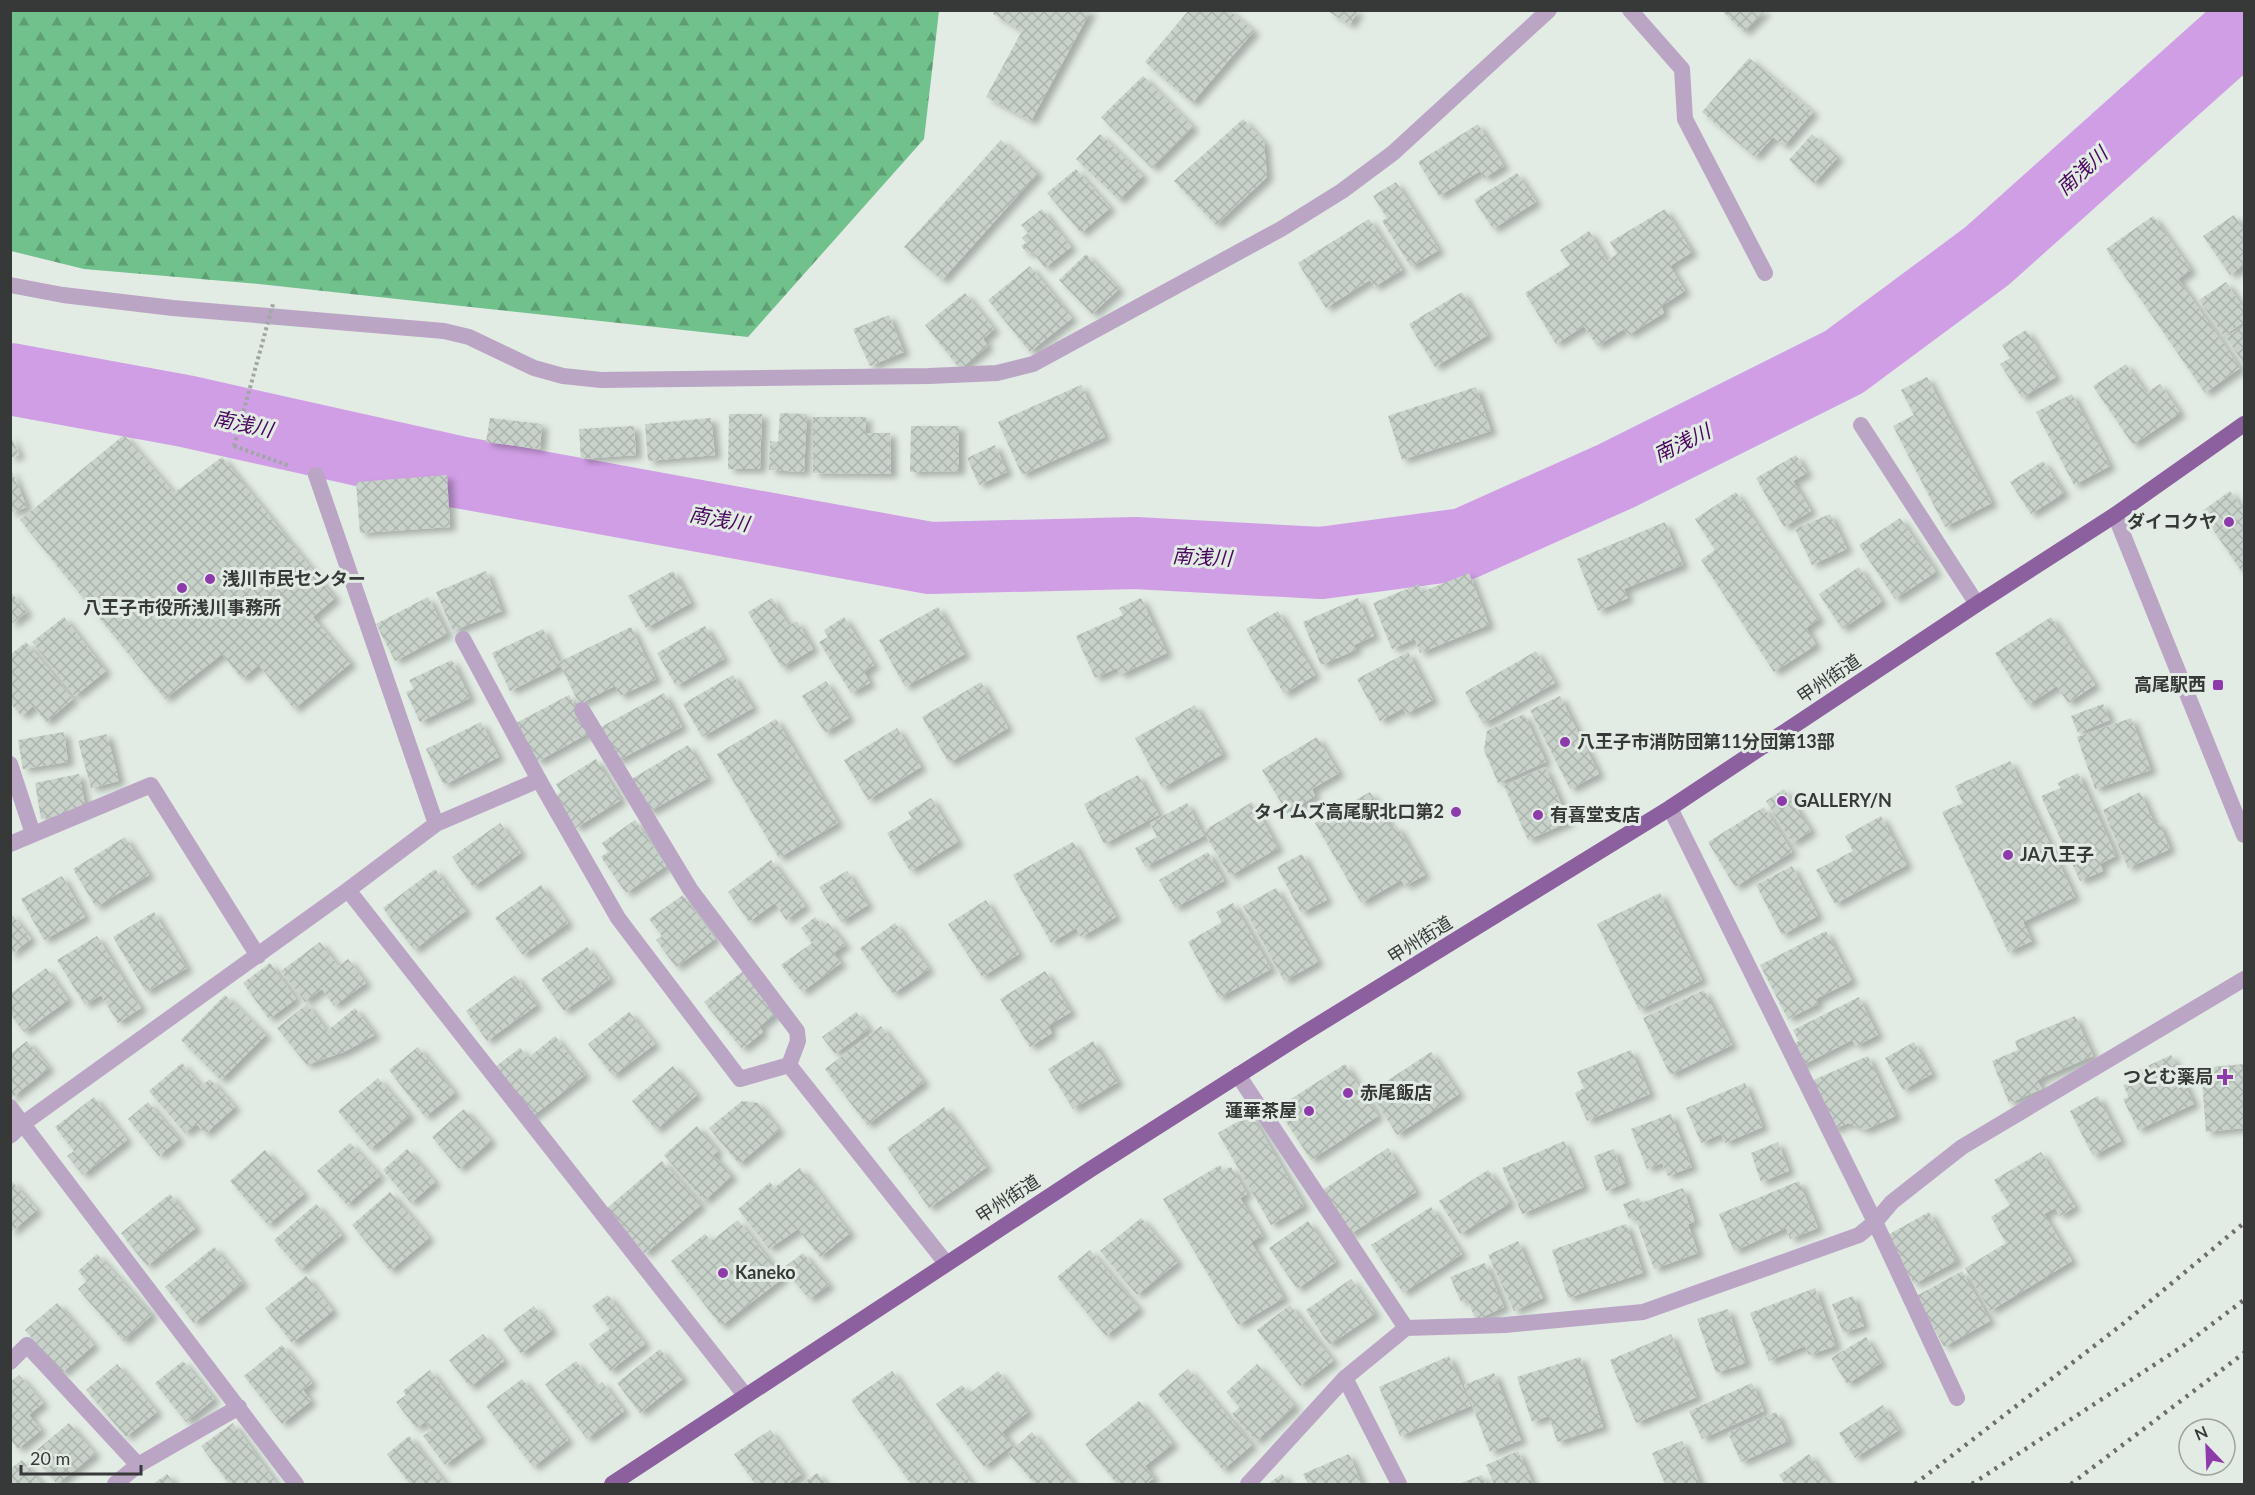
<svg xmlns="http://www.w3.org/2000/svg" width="2255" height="1495" font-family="Lato,'Noto Sans JP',sans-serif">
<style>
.forest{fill:url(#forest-firs)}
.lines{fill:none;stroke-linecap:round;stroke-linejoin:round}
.river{stroke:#d09ee5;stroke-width:72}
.building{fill:url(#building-cross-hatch);filter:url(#shadow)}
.path{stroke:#a0a7a2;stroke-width:4;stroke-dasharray:3 3;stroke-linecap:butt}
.service{stroke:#bba5c4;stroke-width:16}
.minor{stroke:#bba5c4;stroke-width:16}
.tertiary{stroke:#bba5c4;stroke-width:16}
.trunk{stroke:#8c609e;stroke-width:16}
.rail{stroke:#6a6f6b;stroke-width:4.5;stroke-dasharray:3 6;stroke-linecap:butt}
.path-bridge{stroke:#a0a7a2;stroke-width:4;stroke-dasharray:3 3;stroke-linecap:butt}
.poi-dot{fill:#8d3baa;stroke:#e2ebe4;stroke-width:2}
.labels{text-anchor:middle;stroke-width:6;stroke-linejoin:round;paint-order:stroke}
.poi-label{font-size:18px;font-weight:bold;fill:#363937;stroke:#e2ebe4;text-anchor:start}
.street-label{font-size:18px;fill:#363937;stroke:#e2ebe4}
.water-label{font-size:20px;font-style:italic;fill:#48055d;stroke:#e2ebe4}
</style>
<defs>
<pattern id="forest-firs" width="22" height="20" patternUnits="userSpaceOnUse" patternTransform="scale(1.5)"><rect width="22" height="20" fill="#70c18b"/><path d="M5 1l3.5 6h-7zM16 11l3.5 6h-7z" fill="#5d9e72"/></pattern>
<pattern id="building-cross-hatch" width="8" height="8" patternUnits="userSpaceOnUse" patternTransform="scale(1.5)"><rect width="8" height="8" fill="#c8d1ca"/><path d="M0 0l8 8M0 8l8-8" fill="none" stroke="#acb4ae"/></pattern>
<filter id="shadow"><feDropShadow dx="6" dy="4" stdDeviation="3" flood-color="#0004"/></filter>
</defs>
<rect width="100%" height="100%" fill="#e2ebe4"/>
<path class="forest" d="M11 10H939V11L924 139 748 337 259 284 84 269 11 251Z"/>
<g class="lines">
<path class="river" d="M10 379 185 411 458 472 930 558 1135 553 1321 563 1464 544 1616 476 1844 362 1987 256 2244 26"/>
</g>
<path class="building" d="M995 10H1091L1031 121 986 97 1022 31 993 14Z
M1189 10H1229L1254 31 1192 103 1145 62Z
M1326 10H1358L1350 25Z
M1721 10H1766L1744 32Z
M1749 58 1813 112 1784 146 1773 137 1755 157 1702 112Z
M1143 76 1193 127 1152 168 1101 117Z
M1243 119 1264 142 1267 177 1216 225 1174 181Z
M1478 124 1504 166 1484 178 1480 171 1439 196 1418 162Z
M1100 134 1143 176 1119 200 1076 159Z
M1812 134 1838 157 1814 183 1789 160Z
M1001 140 1038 173 942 280 904 247Z
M1076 169 1110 208 1081 233 1047 193Z
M1517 173 1536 202 1493 229 1474 200Z
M1396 182 1439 250 1411 267 1382 221 1387 218 1373 196Z
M1042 209 1071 247 1045 268 1032 251 1028 254 1021 246 1026 243 1022 238 1028 233 1021 225Z
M1665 209 1692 252 1670 266 1685 291 1661 306 1664 313 1628 335 1624 329 1597 346 1584 326 1556 344 1525 293 1570 265 1560 250 1589 231 1607 261 1617 254 1610 242Z
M2234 215 2244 230V265L2230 275 2203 236Z
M2153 216 2191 270 2178 279 2240 368 2205 393 2106 249Z
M1369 219 1402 270 1374 287 1370 280 1326 308 1298 263Z
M1086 254 1119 289 1092 314 1059 280Z
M1030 266 1072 318 1030 352 988 300Z
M2226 282 2244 309V322L2224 336 2199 300Z
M1462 292 1488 335 1435 367 1409 324Z
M965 293 994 329 983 339 988 346 960 369 925 325Z
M889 315 904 352 870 366 853 329Z
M2244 325V364L2226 337Z
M2026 330 2056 377 2022 398 2000 364 2010 358 2002 345Z
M2126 364 2146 393 2160 384 2180 413 2133 445 2093 386Z
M1927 377 1992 503 1945 527 1893 426 1914 415 1901 390Z
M1081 385 1105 437 1022 475 998 422Z
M1476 387 1491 431 1402 460 1388 416Z
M2072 394 2110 466 2074 485 2036 412Z
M780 413 807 414 804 472 769 470 770 441 778 442Z
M729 414H762L760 469H728Z
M813 417H866L865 433H890L891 474 813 473Z
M490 418 542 424 540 449 486 442Z
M711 418 715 455 648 461 645 424Z
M634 426 636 455 581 459 579 429Z
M911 426H959V471L910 472Z
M10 434 19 455 10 458Z
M124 435 174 493 222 457 335 598 313 617 351 663 294 709 259 665 242 679 222 654 165 699 20 520Z
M995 445 1007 472 979 485 967 458Z
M1796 455 1807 473 1793 481 1811 511 1784 527 1756 478Z
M2043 461 2064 493 2031 514 2010 482Z
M10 467 27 507 10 513Z
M447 475 450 527 360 533 356 482Z
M2230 491 2244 511V575L2201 512Z
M1736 492 1819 619 1806 628 1816 645 1774 672 1701 560 1715 550 1695 519Z
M1830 514 1847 549 1812 565 1795 529Z
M1900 518 1936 572 1895 599 1859 545Z
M1665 522 1683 565 1624 589 1628 598 1598 611 1577 559Z
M1859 567 1882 602 1842 629 1819 594Z
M486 571 502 611 453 631 436 592Z
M673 571 691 603 646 628 628 596Z
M1469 573 1489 625 1420 653 1415 639 1392 649 1373 603 1419 584 1422 592Z
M10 591 27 612 10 625Z
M428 597 447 634 395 661 376 624Z
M772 598 789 626 797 621 813 649 782 668 748 612Z
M1141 598 1167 653 1120 675 1117 668 1095 678 1076 636 1123 615 1119 608Z
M1358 598 1374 636 1354 645 1356 650 1321 665 1303 622Z
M938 607 965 654 905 687 879 640Z
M1278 611 1315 675 1284 694 1246 629Z
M64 617 106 671 75 696 32 642Z
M844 617 874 665 864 672 870 683 851 693 819 642 828 637 824 630Z
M2051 617 2095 685 2068 703 2057 686 2028 705 1995 653Z
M705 626 724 659 676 686 657 653Z
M631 627 656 679 620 696 615 686 579 704 561 666 510 691 492 653 543 629 559 662Z
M26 642 73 699 46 722 33 706 22 716 10 703V655Z
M1536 651 1555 683 1483 724 1465 692Z
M1408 652 1433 700 1406 714 1403 708 1380 721 1357 679Z
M452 660 470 698 420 722 406 692 414 689 409 680Z
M733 675 753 708 702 737 683 704Z
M826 681 849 718 825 733 802 696Z
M981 682 1008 728 949 763 922 717Z
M664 693 682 727 617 761 599 728Z
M569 695 589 733 537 762 516 723Z
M1560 696 1599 774 1570 789 1530 710Z
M2103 704 2110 720 2078 733 2071 716Z
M1195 705 1223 754 1162 788 1135 738Z
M1524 714 1546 762 1498 783 1484 750 1487 731Z
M2131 718 2151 770 2095 789 2077 737Z
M776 719 838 823 779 858 717 754Z
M481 722 499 757 444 785 426 749Z
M897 728 921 767 868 800 844 760Z
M64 732 68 762 23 769 18 740Z
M107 734 119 781 91 788 78 741Z
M1317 737 1339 773 1312 789 1315 796 1287 813 1262 770Z
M688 745 708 778 649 812 630 780Z
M596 759 621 800 576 828 555 796 561 792 556 784Z
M2010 761 2075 897 2023 922 2032 941 2008 952 1942 812 1963 803 1955 786Z
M1545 767 1569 822 1528 840 1504 786Z
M2078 773 2116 856 2100 864 2103 871 2080 881 2041 796 2061 788 2057 783Z
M79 774 86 810 41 819 35 783Z
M1138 775 1159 815 1104 844 1084 804Z
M1784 789 1811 831 1792 843 1766 801Z
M1370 792 1392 829 1397 826 1425 875 1405 886 1401 880 1361 903 1315 823Z
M2140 792 2154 823H2159L2170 849 2128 868 2103 810Z
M931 798 958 842 910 871 887 833 912 818 908 812Z
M1252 802 1278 848 1230 876 1203 831Z
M1187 803 1204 836 1145 867 1135 848 1157 837 1150 823Z
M1764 807 1792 852 1735 887 1708 842Z
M1881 816 1907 865 1835 904 1816 870 1853 851 1845 836Z
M635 820 666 866 626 893 601 857 608 852 602 843Z
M500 823 521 853 473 887 452 857Z
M125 837 149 875 96 907 73 869Z
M1073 842 1116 917 1081 937 1076 928 1051 943 1013 875Z
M1208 852 1224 881 1175 908 1159 880Z
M1302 854 1327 900 1301 913 1277 867Z
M771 860 805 906 786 920 775 903 749 922 728 892Z
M1792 866 1818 916 1782 935 1756 885Z
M435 869 466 911 414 950 383 908Z
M847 871 868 905 841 922 819 887Z
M62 876 85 917 44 940 21 899Z
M541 885 568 923 523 955 495 918Z
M1276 888 1318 962 1284 981 1243 906Z
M1660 893 1702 980 1639 1010 1597 924Z
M683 895 715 939 676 967 656 940 662 936 649 919Z
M986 900 1019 954 982 977 948 924Z
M1233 903 1271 969 1219 998 1188 942 1222 922 1216 912Z
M10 912 31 939 10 955Z
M154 912 187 968 146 992 113 937Z
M815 917 823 927 828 923 845 945 834 953 841 963 802 992 781 965 812 943 801 928Z
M895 923 929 969 893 994 860 948Z
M1826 931 1852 981 1816 999 1818 1004 1788 1019 1760 965Z
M97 936 141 1008 118 1023 101 995 85 1005 57 960Z
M320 942 338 966 348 959 366 983 334 1006 322 989 305 1002 281 971Z
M587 947 610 979 564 1011 541 979Z
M270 963 296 999 269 1019 243 983Z
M46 968 68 1000 24 1032 10 1014V994Z
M743 971 776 1013 759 1027 763 1032 742 1049 704 1002Z
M1045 971 1071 1012 1048 1026 1052 1033 1030 1047 1000 999Z
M515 975 537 1005 487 1041 466 1011Z
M1704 990 1732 1045 1670 1075 1643 1018Z
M225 995 266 1035 221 1080 181 1040Z
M1859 997 1878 1035 1856 1046 1852 1040 1799 1067 1789 1046 1799 1041 1793 1030Z
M307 1004 327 1031 355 1008 375 1035 344 1052 307 1065 277 1028Z
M629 1012 655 1044 613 1076 588 1044Z
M856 1012 869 1029 835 1054 822 1037Z
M2075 1016 2093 1056 2037 1080 2042 1089 2009 1103 1992 1061 2018 1050 2015 1041Z
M881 1026 924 1082 867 1125 825 1069Z
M555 1036 585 1075 529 1119 491 1070 520 1048 528 1058Z
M27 1041 49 1068 10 1099V1054Z
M1093 1041 1118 1082 1073 1109 1048 1069Z
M1914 1042 1932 1074 1903 1090 1885 1058Z
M418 1047 455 1093 425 1117 389 1070Z
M1631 1050 1650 1094 1587 1121 1575 1093 1584 1088 1577 1072Z
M1431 1052 1459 1094 1397 1135 1370 1092Z
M2171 1055 2194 1104 2138 1130 2123 1099 2129 1097 2123 1085 2132 1082 2128 1075Z
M1868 1056 1896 1116 1865 1130 1848 1123 1832 1130 1809 1082Z
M182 1063 201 1086 210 1079 235 1107 205 1134 197 1124 185 1133 149 1091Z
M1345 1064 1378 1116 1311 1160 1277 1108Z
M2244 1064V1128L2206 1132 2201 1068Z
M673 1066 697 1095 656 1130 632 1101Z
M378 1078 410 1116 370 1149 338 1111Z
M1745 1083 1763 1127 1725 1143 1721 1134 1701 1143 1686 1108Z
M2098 1096 2121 1141 2093 1156 2070 1111Z
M94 1097 127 1140 83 1175 67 1156 74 1151 55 1127Z
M742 1101 758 1103 779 1130 739 1164 709 1128Z
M148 1102 179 1139 159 1156 128 1119Z
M944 1107 987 1167 929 1208 887 1148Z
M464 1109 491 1141 459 1169 432 1137Z
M1251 1114 1304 1206 1271 1225 1218 1133Z
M1671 1114 1692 1167 1668 1176 1662 1163 1647 1169 1631 1129Z
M697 1126 718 1151 713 1155 732 1176 704 1201 664 1155Z
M1564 1141 1584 1187 1522 1214 1502 1168Z
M1778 1142 1789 1171 1761 1182 1751 1153Z
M350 1143 380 1176 347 1205 317 1171Z
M1388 1148 1416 1192 1349 1235 1321 1191Z
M407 1149 435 1182 411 1203 383 1170Z
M1614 1149 1626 1183 1606 1191 1594 1156Z
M265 1150 304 1194 268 1225 230 1181Z
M2041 1152 2075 1207 2060 1216 2055 1208 2044 1214 2072 1261 1990 1311 1965 1268 2006 1243 1991 1217 2010 1205 1994 1180Z
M662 1161 701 1205 645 1254 606 1209Z
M1220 1165 1223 1171 1231 1167 1247 1194 1240 1198 1263 1236 1251 1242 1284 1298 1238 1325 1163 1199Z
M800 1168 850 1233 820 1257 798 1229 769 1249 738 1209 770 1182 774 1188Z
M1488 1170 1510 1203 1460 1234 1439 1201Z
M10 1179 37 1210 10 1233Z
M1799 1181 1818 1228 1790 1239 1786 1228 1734 1251 1719 1214Z
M1683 1188 1695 1222 1688 1224 1698 1253 1654 1269 1635 1217 1629 1219 1623 1204 1639 1198 1641 1203Z
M390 1192 429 1238 390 1271 352 1225Z
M170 1194 196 1228 147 1266 121 1233Z
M316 1204 342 1235 300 1270 274 1240Z
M1431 1207 1462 1254 1403 1293 1371 1245Z
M1929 1212 1957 1261 1914 1284 1886 1236Z
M1141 1218 1178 1262 1137 1295 1100 1251Z
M738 1220 783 1278 721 1326 671 1261 705 1234 711 1241Z
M1308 1221 1336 1262 1297 1289 1269 1248Z
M1626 1224 1643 1273 1568 1298 1552 1250Z
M1518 1241 1543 1298 1514 1311 1488 1255Z
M214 1247 243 1283 194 1323 165 1287Z
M1090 1250 1139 1309 1106 1336 1057 1277Z
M803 1253 829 1285 809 1299 783 1268Z
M97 1254 152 1315 123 1341 78 1289 87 1281 78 1271Z
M1485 1263 1504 1307 1476 1320 1467 1299 1461 1302 1450 1277Z
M1962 1271 1990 1321 1944 1347 1916 1296Z
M306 1276 333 1311 292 1343 265 1308Z
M1351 1279 1375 1314 1329 1345 1306 1310Z
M1815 1288 1836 1346 1809 1355 1805 1346 1769 1361 1750 1313Z
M608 1295 645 1344 610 1371 589 1344 610 1329 592 1306Z
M1853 1296 1864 1326 1843 1333 1832 1304Z
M57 1303 94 1345 62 1373 25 1330Z
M1290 1305 1333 1361 1300 1386 1257 1330Z
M534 1306 552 1330 521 1354 503 1329Z
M1728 1309 1746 1363 1716 1373 1697 1319Z
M483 1334 504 1361 470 1387 449 1360Z
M1671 1334 1697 1397 1636 1423 1610 1360Z
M1866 1337 1881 1363 1847 1384 1831 1358Z
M282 1345 312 1383 303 1390 311 1401 282 1424 244 1376Z
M660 1349 683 1379 640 1413 617 1383Z
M1449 1356 1471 1406 1400 1436 1379 1387Z
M1580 1357 1603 1427 1557 1442 1549 1416 1532 1422 1517 1377Z
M183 1361 214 1399 186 1422 155 1383Z
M576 1361 595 1387 602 1382 624 1411 587 1439 545 1384Z
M117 1364 157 1412 126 1437 86 1390Z
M1257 1364 1295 1406 1256 1441 1232 1414 1240 1407 1226 1392Z
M1188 1369 1252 1445 1223 1470 1158 1394Z
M430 1370 481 1438 445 1465 423 1436 432 1430 425 1422 416 1428 396 1402 406 1395 403 1391Z
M892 1371 972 1484H911L851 1400Z
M998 1371 1028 1412 1002 1432 1012 1445 984 1467 936 1404 962 1385 969 1394Z
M1494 1373 1521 1440 1490 1452 1464 1385Z
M19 1375 43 1403 29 1415 41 1430 18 1449 10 1439V1382Z
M522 1379 568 1440 533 1467 486 1406Z
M1752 1383 1764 1411 1702 1439 1689 1411Z
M1139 1401 1173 1444 1145 1466 1154 1478 1146 1484H1117L1085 1444Z
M1883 1405 1899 1430 1855 1458 1839 1433Z
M1776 1412 1789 1441 1741 1462 1728 1433Z
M69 1423 95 1454 57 1484 32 1454Z
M233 1423 276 1483 274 1484H229L201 1446Z
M770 1430 802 1474 787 1484H755L734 1454Z
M1032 1432 1073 1482 1070 1484H1035L1008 1453Z
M409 1436 446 1484H410L387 1454Z
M1682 1441 1700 1484H1665L1652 1453Z
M1518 1451 1533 1484H1494L1486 1465Z
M1349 1454 1362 1484H1308L1303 1474Z
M1809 1454 1829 1483 1785 1484 1779 1475Z
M22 1460 43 1484H10V1469Z
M817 1473 826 1484H801Z
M167 1474 175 1484H153Z
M1282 1474 1289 1484H1268Z
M1482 1475 1486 1484H1458Z"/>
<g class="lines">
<path class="path" d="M234 446 290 466"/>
<path class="service" d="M1630 10 1682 69 1685 119 1765 273
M1861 425 1977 604
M463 639 539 780
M582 710 690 889 797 1031 798 1041 789 1065
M10 764 33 834
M1670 808 1875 1222 1957 1398
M10 844 151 785 258 956
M1238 1075 1406 1328
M10 1107 296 1484
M10 1362 27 1345 138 1465
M1345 1378 1399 1484
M115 1484 138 1465 239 1407"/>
<path class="minor" d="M10 285 63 295 173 308 444 331 469 337 534 368 563 376 601 380 929 376 997 373 1033 364 1281 229 1342 191 1393 153 1549 10
M316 475 436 824
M348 890 436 824 539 780 618 918 740 1079 789 1065 946 1263
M10 1136 24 1123 348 890 745 1395
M1248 1484 1345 1378 1406 1328 1505 1325 1643 1312 1859 1235 1875 1222 1892 1202 1962 1147 2244 979"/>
<path class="tertiary" d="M2115 515 2244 835"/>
<path class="trunk" d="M612 1484 1091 1169 1303 1034 1670 808 1977 604 2115 515 2244 424"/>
<path class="rail" d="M1915 1484 2124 1323 2244 1223
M1972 1484 2183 1346 2244 1300
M2071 1484 2244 1353"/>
<path class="path-bridge" d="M234 446 273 304"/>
</g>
<g class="poi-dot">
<circle cx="2229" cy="522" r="6"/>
<circle cx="210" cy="579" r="6"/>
<circle cx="182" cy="588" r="6"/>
<rect x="2212" y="679" width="12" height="12" rx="3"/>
<circle cx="1565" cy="742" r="6"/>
<circle cx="1782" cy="801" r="6"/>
<circle cx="1456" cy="812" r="6"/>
<circle cx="1538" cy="815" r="6"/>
<circle cx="2008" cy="855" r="6"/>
<path d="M2222 1068h6v6h6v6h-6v6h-6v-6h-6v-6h6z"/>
<circle cx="1348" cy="1093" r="6"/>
<circle cx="1309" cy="1111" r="6"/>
<circle cx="723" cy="1273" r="6"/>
</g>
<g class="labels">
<g class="poi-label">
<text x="2217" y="528" text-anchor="end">ダイコクヤ</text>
<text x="222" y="585">浅川市民センター</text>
<text x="182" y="614" text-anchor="middle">八王子市役所浅川事務所</text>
<text x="2206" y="691" text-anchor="end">高尾駅西</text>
<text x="1577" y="748">八王子市消防団第11分団第13部</text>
<text x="1794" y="807">GALLERY/N</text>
<text x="1444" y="818" text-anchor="end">タイムズ高尾駅北口第2</text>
<text x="1550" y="821">有喜堂支店</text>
<text x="2020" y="861">JA八王子</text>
<text x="2213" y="1083" text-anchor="end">つとむ薬局</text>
<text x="1360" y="1099">赤尾飯店</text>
<text x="1297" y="1117" text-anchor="end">蓮華茶屋</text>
<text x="735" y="1279">Kaneko</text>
</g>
<g class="street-label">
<text transform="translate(1829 679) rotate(-34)" y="6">甲州街道</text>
<text transform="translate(1420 940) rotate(-32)" y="6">甲州街道</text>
<text transform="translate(1008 1199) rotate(-33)" y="6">甲州街道</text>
</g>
<g class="water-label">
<text transform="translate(2082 171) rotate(-42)" y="7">南浅川</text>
<text transform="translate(243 424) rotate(12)" y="7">南浅川</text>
<text transform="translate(1682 443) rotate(-26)" y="7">南浅川</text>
<text transform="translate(719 519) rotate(10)" y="7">南浅川</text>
<text transform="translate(1202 557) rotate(3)" y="7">南浅川</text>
</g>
</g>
<rect width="2255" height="1495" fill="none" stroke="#363937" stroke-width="24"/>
<g transform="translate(2207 1447) rotate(337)"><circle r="28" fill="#e2ebe4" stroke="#9da49f" stroke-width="1.5"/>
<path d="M0-4.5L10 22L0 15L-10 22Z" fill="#8d3baa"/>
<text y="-9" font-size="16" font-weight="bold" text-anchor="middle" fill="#363937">N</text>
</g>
<path d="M21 1465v9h120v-9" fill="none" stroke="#363937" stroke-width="3"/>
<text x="30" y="1465" font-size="18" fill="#363937" stroke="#e2ebe4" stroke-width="4.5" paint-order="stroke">20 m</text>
</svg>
